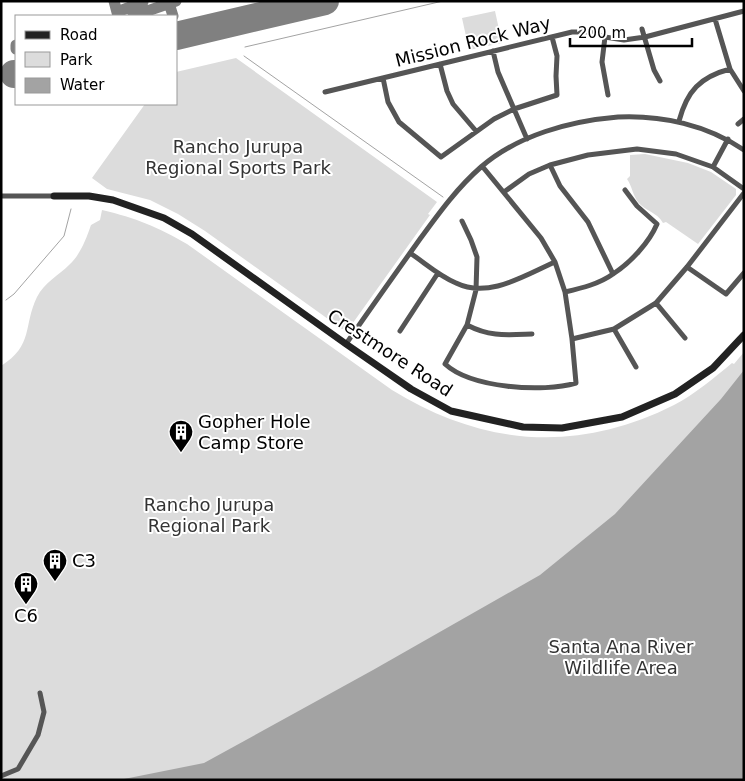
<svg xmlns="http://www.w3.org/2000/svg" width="745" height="781" font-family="'DejaVu Sans',sans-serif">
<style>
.green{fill:#dcdcdc}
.water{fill:#a3a3a3}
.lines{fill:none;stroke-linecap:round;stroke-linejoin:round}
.stream{stroke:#a3a3a3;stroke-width:1}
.taxiway{stroke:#808080;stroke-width:11}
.runway{stroke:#808080;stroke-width:28}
.street{stroke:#555;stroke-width:5}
.secondary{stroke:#222;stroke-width:7}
.labels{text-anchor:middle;stroke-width:4;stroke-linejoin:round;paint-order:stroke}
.street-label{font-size:18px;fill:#000;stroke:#fff}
.park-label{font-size:18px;fill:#333;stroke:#fff}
.poi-label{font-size:18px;fill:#000;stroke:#fff;text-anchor:start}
</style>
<rect width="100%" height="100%" fill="#fff"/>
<path class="green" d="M495 11 502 43 469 50 462 18Z
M236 58 437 202 428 214 430 215 350 327 342 329 205 231 178 214 150 200 107 189 92 178 145 104H176V72Z
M645 154 688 163 711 172 736 189V195L698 244 666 222 663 223C657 212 645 211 638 202 633 196 632 186 627 179L630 176V155Z
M102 210C136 218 158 227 187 244L392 390C483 446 577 454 674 405 695 394 714 378 732 363L734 364 744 352V780H1V366C34 345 23 326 37 297 44 283 59 275 69 265 81 254 86 239 91 225L100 220Z"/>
<path class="water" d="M744 370V780H119L204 763 373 670 540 575 615 514 721 399Z"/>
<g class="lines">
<path class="stream" d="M245 47 443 1
M244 56 443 197
M6 300 14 294 64 236 71 209"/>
<path class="taxiway" d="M114 1 118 16
M169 3 173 16
M117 12 143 2
M133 16 176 1
M176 31 178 36
M16 45V49"/>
<path class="runway" d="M176 36 325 1
M14 74H16"/>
<path class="street" d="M715 19 730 69 744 91
M642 29 654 70 660 81
M605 37 602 62 608 95
M493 51 498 72 527 139
M440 64 447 91 453 104 476 131
M383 78 388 102 399 122 441 157 494 119 514 109 557 95 556 76 557 56 552 37
M325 92 572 32H591L605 37 624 40 645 37 744 11
M679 121C687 91 700 77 730 69
M738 124 744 119
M550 165 560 186 588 222 613 274
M713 167 728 139
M504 192 529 174 550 165 588 155 637 149 676 154 713 167 744 189
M1 196H54
M462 221 471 240 477 257 476 290 467 325 445 364C471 388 543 393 576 383L572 339 565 292 555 262 541 238 482 166
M410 253C425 263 439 276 456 283 489 299 525 275 555 262
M687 267 726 294 744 273
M565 292C582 288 599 284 613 274 630 263 649 243 657 224L637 206 625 190
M656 303 685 338
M467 325C490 337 506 335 532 334
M614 329 636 367
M400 331 438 273
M572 339 614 329 656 303 687 267 744 193
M346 344C370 309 395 274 420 239 439 213 457 188 481 167 518 135 570 121 618 117 662 115 707 125 744 150
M1 776 18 769 38 735 44 712 40 693"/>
<path class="secondary" d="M54 196H89L113 200 164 218 192 234 346 344 411 389 451 411 523 427 562 428 622 417 675 394 713 368 744 335"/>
</g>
<defs>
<symbol id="building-pin" viewBox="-11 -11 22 30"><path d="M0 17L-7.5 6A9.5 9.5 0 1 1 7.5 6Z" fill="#000" stroke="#fff"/><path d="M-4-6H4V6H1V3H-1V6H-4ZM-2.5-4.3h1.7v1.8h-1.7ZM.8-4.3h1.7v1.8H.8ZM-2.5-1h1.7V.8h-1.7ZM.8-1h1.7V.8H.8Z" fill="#fff"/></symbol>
</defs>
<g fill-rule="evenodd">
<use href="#building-pin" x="167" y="418" width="28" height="38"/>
<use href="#building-pin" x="41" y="547" width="28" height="38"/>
<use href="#building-pin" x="12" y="570" width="28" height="38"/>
</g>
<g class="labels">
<g class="street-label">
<text transform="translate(473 42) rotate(-14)" y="6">Mission Rock Way</text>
<text transform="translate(390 353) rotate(33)" y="6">Crestmore Road</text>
</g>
<g class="park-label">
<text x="238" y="153">Rancho Jurupa<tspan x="238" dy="21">Regional Sports Park</tspan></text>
<text x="209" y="511">Rancho Jurupa<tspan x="209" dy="21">Regional Park</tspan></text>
<text x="621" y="653">Santa Ana River<tspan x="621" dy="21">Wildlife Area</tspan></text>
</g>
<g class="poi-label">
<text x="198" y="428">Gopher Hole<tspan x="198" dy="21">Camp Store</tspan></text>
<text x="72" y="567">C3</text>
<text x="26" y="622" text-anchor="middle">C6</text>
</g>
</g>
<rect width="745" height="781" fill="none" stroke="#000000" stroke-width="5"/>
<rect x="15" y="15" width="162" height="90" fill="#ffffff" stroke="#999999"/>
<rect x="25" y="31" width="25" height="8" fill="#222222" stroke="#999999"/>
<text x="60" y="40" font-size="15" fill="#000000">Road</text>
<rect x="25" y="52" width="25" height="15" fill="#dcdcdc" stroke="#999999"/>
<text x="60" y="65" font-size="15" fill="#000000">Park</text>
<rect x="25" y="78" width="25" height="15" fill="#a3a3a3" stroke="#999999"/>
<text x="60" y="90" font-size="15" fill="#000000">Water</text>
<path d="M570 38v8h122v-8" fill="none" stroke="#000000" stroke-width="2.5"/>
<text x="578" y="38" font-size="15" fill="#000000" stroke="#ffffff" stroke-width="4" paint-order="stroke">200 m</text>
</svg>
